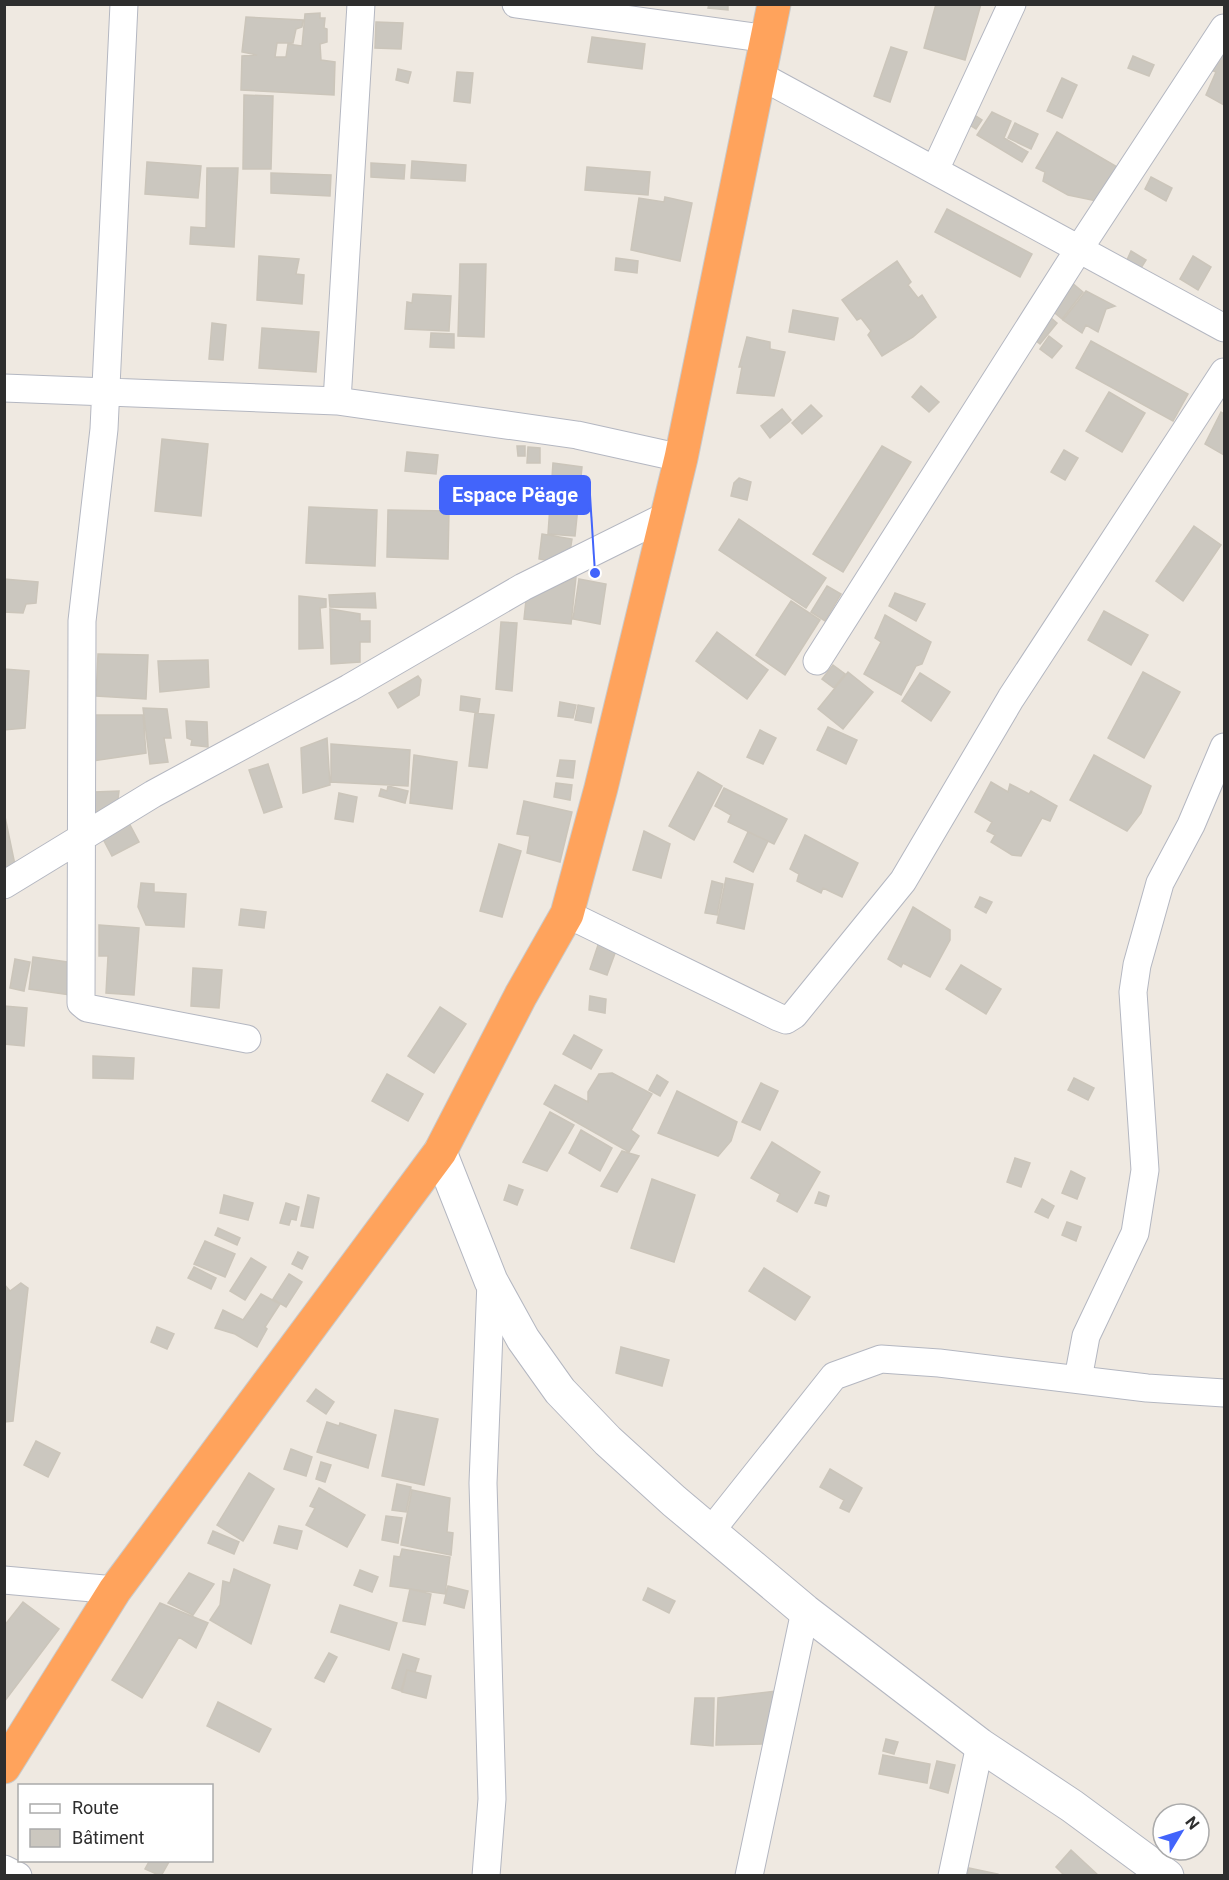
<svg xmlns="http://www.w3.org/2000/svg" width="1229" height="1880" font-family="Roboto,sans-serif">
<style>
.building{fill:#cbc7bf;stroke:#cbc5ba;stroke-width:1.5}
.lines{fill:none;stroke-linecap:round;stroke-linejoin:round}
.street-casing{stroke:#b4b7c1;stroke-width:29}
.secondary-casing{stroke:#b4b7c1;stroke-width:35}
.highway-casing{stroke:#c9c9c9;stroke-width:35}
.street{stroke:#fff;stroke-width:27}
.secondary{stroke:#fff;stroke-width:33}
.highway{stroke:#ffa35c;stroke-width:33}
.leader{fill:none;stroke:#4264fb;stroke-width:2}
.callout-dot{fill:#4264fb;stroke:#fff;stroke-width:2}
.callout{fill:#4264fb;stroke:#4264fb;stroke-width:2}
.callout-label{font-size:20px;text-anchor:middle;font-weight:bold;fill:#fff}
</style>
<rect width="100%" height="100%" fill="#efe9e1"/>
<path class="building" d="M709 4H728V10L708 8Z
M936 4H981L965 60 924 48Z
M320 13V18H325L324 28 327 29V42L320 44 321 60 335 62 334 95 241 90 242 56 257 55 242 52 246 17 303 20 302 27 296 29 293 43H277L275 57H286L288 44 302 46 305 14Z
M376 22 403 23 401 49 375 48Z
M592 37 645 44 642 69 588 62Z
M1224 45V105L1206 95 1216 72 1211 70Z
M891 47 907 52 890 102 874 96Z
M1133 56 1154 65 1149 76 1128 68Z
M398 69 411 72 408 83 396 80Z
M457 72 473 73 470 103 454 101Z
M1062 78 1077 85 1062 118 1047 111Z
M244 95 273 96 271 169H243Z
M992 112 1011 121 1004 138 1028 152 1022 162 977 135Z
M973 114 982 120 976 129 968 124Z
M1015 123 1038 134 1031 149 1008 138Z
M1057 132 1119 168 1101 202 1068 195 1043 181 1045 172 1036 168Z
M412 161 466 165 465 181 411 178Z
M147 162 201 166 198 198 145 194Z
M371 163 405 165 404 179 371 177Z
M587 167 650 172 648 195 585 190Z
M207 168H238L234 247 190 244 191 227 206 228Z
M271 173 331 175 330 196 271 193Z
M1151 177 1172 188 1166 201 1145 189Z
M665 197 692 203 680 261 631 250 639 198 664 202Z
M947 209 1032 254 1020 277 935 232Z
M1131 251 1146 260 1141 268 1127 260Z
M259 256 299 259 296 274 304 275 302 304 257 300Z
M1193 256 1211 267 1198 290 1180 279Z
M616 258 638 261 637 273 615 270Z
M897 261 911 282 908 285 918 298 922 295 936 317 913 337 882 356 868 335 871 331 861 318 857 320 842 300Z
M460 264H486L484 337 458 336Z
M1071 282 1083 292 1062 319 1050 309Z
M1086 291 1115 306 1106 309 1098 332 1086 325 1082 333 1063 320Z
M413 294 451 296 449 331 405 329 407 302 412 303Z
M793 310 838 318 834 340 789 332Z
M1043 311 1057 323 1040 344 1025 332Z
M212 323 226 325 223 360 209 359Z
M262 328 319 332 316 372 259 368Z
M431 333 454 334V348L430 347Z
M1049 336 1062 346 1052 358 1040 349Z
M747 337 770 342V349L785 352 774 396 737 393 742 367H739Z
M1091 341 1188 394 1173 421 1076 368Z
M921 386 939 402 929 412 912 397Z
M1109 392 1145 413 1122 452 1086 431Z
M811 405 822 416 802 434 792 423Z
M782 409 791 420 770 438 761 426Z
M1221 412 1224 414V455L1205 444Z
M162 439 208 444 201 516 155 511Z
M517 446H525V456H518Z
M882 446 911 462 843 572 813 554Z
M528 447 540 448V463H527Z
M1064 450 1078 458 1065 480 1051 472Z
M407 452 438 455 436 474 405 471Z
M553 463 582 467 575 536 548 534Z
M739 478 751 482 747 500 731 496 734 483Z
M309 507 377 510 375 566 306 563Z
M388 510 449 511 448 559 387 557Z
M739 519 826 578 806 608 719 550Z
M1194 526 1221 545 1183 601 1156 581Z
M542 534 572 539 568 564 539 559Z
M576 577 571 624 524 619 526 600Z
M4 579 38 582 36 603 26 604 23 613 4 612Z
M579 579 606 584 600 624 573 619Z
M827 586 841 594 825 621 811 612Z
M375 593 376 608 330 607 329 595Z
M895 593 925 604 916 621 889 606Z
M299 596 326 599V607L320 608 323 648 299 649Z
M791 601 820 620 785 675 756 655Z
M330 609 360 614V621H370V642H360V662L331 664Z
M1104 611 1148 635 1131 665 1088 640Z
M885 615 931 642 922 664 916 666 901 695 864 674 881 642 875 638Z
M501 622 517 623 512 691 496 689Z
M717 632 768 670 747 699 696 661Z
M98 654 148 655 146 699 96 696Z
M208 660 209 687 160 692 158 661Z
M833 665 845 674 834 688 822 679Z
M4 669 29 671 25 728 4 730Z
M848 672 873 692 843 729 818 709Z
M1143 672 1180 692 1144 758 1108 738Z
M920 673 950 692 931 721 902 701Z
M418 676 421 680 419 695 398 708 389 693Z
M461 696 480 699 478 713 460 710Z
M560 702 576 705 573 718 558 716Z
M578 705 594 708 591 723 575 720Z
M143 708 167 709 171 738H164L168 762 150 764Z
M475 713 494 715 487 768 469 766Z
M92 715H143L146 753 93 761Z
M186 721 207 722 208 747 191 745 192 740 187 738Z
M828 727 857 740 846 764 817 750Z
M760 730 776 738 763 764 747 757Z
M327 738 330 785 303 793 301 748Z
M331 744 410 750 408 786 331 782Z
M414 755 457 762 452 809 410 803Z
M1094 755 1151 786 1141 813 1127 831 1070 800Z
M560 760 575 761 573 778 557 776Z
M268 764 282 807 264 813 249 770Z
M698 772 722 786 694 840 669 826Z
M991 782 1008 792 1010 784 1029 794 1031 791 1057 806 1050 821 1042 818 1021 856 1012 855 991 842 995 835 987 831 992 822 975 812Z
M556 783 572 785 570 800 554 797Z
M388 786 408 791 405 803 379 796 381 789 387 791Z
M724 788 787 819 774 844 728 822 731 815 715 806Z
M119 791 117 807 94 812V792Z
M339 793 357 797 353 822 335 819Z
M524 801 572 812 560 862 527 853 530 836 517 834Z
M4 812 15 865 4 867Z
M129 823 139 842 112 856 102 837Z
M644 831 670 844 661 878 633 870Z
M748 832 768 841 753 872 734 862Z
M805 835 858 863 842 897 823 888 821 893 797 881 799 874 790 869Z
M499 844 521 851 502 917 480 911Z
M726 878 753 884 744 929 717 923Z
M712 881 723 884 717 915 705 913Z
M141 883 154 884V892L186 894 184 927 146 925 138 907Z
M980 897 992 902 986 913 975 907Z
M913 907 950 930V940L930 977 903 963 901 967 888 959Z
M241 909 266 912 264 928 239 925Z
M99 925 139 928 134 995 106 993 108 956H99Z
M602 933 621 937 607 975 590 969Z
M33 957 74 963 70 995 29 989Z
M15 959 30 962 24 991 10 988Z
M961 965 1001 989 986 1014 946 989Z
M193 968 222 970 219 1008 191 1006Z
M590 996 606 999 605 1013 589 1010Z
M4 1006 27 1008 24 1046 4 1044Z
M440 1007 466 1024 434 1073 408 1056Z
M574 1035 602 1050 591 1069 563 1054Z
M93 1056 134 1058 133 1079 93 1078Z
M612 1073 652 1094 631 1130 639 1136 629 1152 544 1104 555 1085 588 1102V1092L599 1074Z
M387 1074 423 1094 408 1121 372 1101Z
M657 1075 668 1082 660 1096 649 1090Z
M1074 1078 1094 1088 1088 1100 1068 1090Z
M761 1083 778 1091 760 1130 742 1122Z
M677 1091 737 1122 731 1141 718 1156 658 1133Z
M550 1112 574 1125 547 1171 523 1162Z
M581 1130 612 1148 600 1171 569 1153Z
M772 1142 820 1172 797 1212 777 1201 780 1194 751 1178Z
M622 1151 639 1156 617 1192 601 1186Z
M1015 1158 1030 1163 1021 1187 1007 1182Z
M1071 1171 1085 1178 1077 1199 1062 1193Z
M652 1179 695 1195 674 1262 631 1248Z
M509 1185 523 1190 517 1205 504 1200Z
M819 1192 829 1196 826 1206 815 1203Z
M224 1195 253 1203 248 1220 220 1213Z
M308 1195 319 1198 313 1228 301 1226Z
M1042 1199 1054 1206 1048 1218 1035 1212Z
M286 1203 299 1207 296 1220 291 1219 289 1225 280 1223Z
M1067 1222 1081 1227 1076 1241 1062 1235Z
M218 1228 240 1238 237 1245 215 1235Z
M205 1241 235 1254 225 1277 194 1264Z
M298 1252 308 1257 302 1269 292 1264Z
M251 1258 266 1267 245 1300 230 1291Z
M194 1267 216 1278 211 1289 188 1278Z
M764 1268 810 1297 795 1320 749 1291Z
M289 1274 302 1282 286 1307 273 1299Z
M21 1283 28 1288 13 1421 5 1422 4 1284 10 1291Z
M261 1294 280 1304 265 1327 267 1329 257 1347 235 1334 215 1328 223 1310 243 1320Z
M157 1327 174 1334 167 1349 151 1342Z
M621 1347 669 1360 662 1386 616 1373Z
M316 1389 334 1402 326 1414 307 1401Z
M395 1410 438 1419 424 1485 382 1476Z
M327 1422 339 1426 340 1423 376 1435 368 1468 317 1452Z
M36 1441 60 1453 48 1477 24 1465Z
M291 1449 312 1457 306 1476 284 1469Z
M321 1462 331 1465 325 1482 316 1479Z
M830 1469 862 1488 849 1512 840 1508 844 1500 820 1487Z
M249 1473 274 1489 243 1541 217 1525Z
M397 1484 411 1487 406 1512 392 1510Z
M319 1488 365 1515 347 1547 306 1525 315 1508 310 1506Z
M412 1490 450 1498 447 1532 453 1533 451 1555 401 1545Z
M386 1516 402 1518 398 1543 382 1540Z
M279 1526 302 1531 297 1549 274 1543Z
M213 1531 239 1542 234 1554 208 1543Z
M402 1549 450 1557 445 1594 390 1586 394 1556 400 1557Z
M234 1569 270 1585 251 1644 210 1620 220 1605 223 1581 230 1583Z
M360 1570 378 1577 372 1592 354 1585Z
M189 1573 214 1584 193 1615 168 1603Z
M448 1586 468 1591 464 1608 444 1603Z
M648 1588 675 1601 669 1613 643 1600Z
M410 1589 431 1594 425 1625 403 1621Z
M23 1602 59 1629 4 1702V1626Z
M160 1603 208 1623 196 1648 179 1637 142 1698 112 1680Z
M340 1605 397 1623 389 1650 331 1632Z
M329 1653 337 1657 324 1682 315 1678Z
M403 1654 419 1659 415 1672 407 1670 401 1691 392 1688Z
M407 1670 431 1676 426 1698 402 1692Z
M776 1691 766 1744 716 1745 718 1698Z
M695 1698H714L713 1746 691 1744Z
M218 1702 271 1729 259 1752 207 1726Z
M886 1739 898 1742 894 1754 883 1751Z
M883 1755 930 1764 927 1783 879 1774Z
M937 1761 955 1765 948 1793 930 1788Z
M1071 1850 1099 1876H1065L1056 1867Z
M150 1860H170L161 1876 145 1869Z
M969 1868 998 1874V1876H967Z"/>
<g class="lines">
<defs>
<path id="street" d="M124 4 104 429 82 621 81 1003 87 1008 247 1039
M516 4 769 39
M761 76 1224 328
M935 170 1012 4
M4 388 337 401 577 435 681 458
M337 401 361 4
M817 661 1079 249 1224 28
M4 885 153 794 349 688 523 587 666 516
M567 914 778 1017 786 1020 794 1015 903 881 1011 698 1224 372
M1078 1379 1086 1336 1135 1233 1145 1170 1133 992 1137 965 1160 883 1191 825 1224 747
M710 1532 834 1376 881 1359 939 1363 1147 1388 1224 1393
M4 1580 115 1590
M4 1869 18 1876
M486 1876 492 1799 483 1483 491 1281
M749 1876 805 1611
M952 1876 980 1745"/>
<path id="secondary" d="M440 1152 491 1281 523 1339 560 1391 608 1441 674 1501 805 1611 980 1745 1072 1806 1167 1876"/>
<path id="highway" d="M4 1767 115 1590 440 1152 521 995 567 914 601 788 681 458 774 4"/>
</defs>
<use href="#street" class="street-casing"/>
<use href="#secondary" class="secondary-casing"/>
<use href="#highway" class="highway-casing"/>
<use href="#street" class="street"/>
<use href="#secondary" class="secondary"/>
<use href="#highway" class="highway"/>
</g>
<path class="leader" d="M595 573L590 495"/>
<circle class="callout-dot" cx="595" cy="573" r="6"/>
<rect class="callout" x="440" y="476" width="150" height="38" rx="6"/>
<g class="callout-label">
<text x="515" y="502">Espace Pëage</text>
</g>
<rect width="1229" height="1880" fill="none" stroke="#2e2e2e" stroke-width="12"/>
<rect x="18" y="1784" width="195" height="78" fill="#ffffff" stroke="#ababab" stroke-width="1.5"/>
<rect x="30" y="1804" width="30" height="9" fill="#ffffff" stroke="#ababab" stroke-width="1.5"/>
<text x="72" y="1814" font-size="18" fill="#2e2e2e">Route</text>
<rect x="30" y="1829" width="30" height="18" fill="#cbc7bf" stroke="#ababab" stroke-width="1.5"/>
<text x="72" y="1844" font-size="18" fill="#2e2e2e">Bâtiment</text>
<g transform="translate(1181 1832) rotate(52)"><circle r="28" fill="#ffffff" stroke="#ababab" stroke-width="1.5"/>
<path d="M0-4.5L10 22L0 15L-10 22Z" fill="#4264fb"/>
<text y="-9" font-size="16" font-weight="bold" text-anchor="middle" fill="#2e2e2e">N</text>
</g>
</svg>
